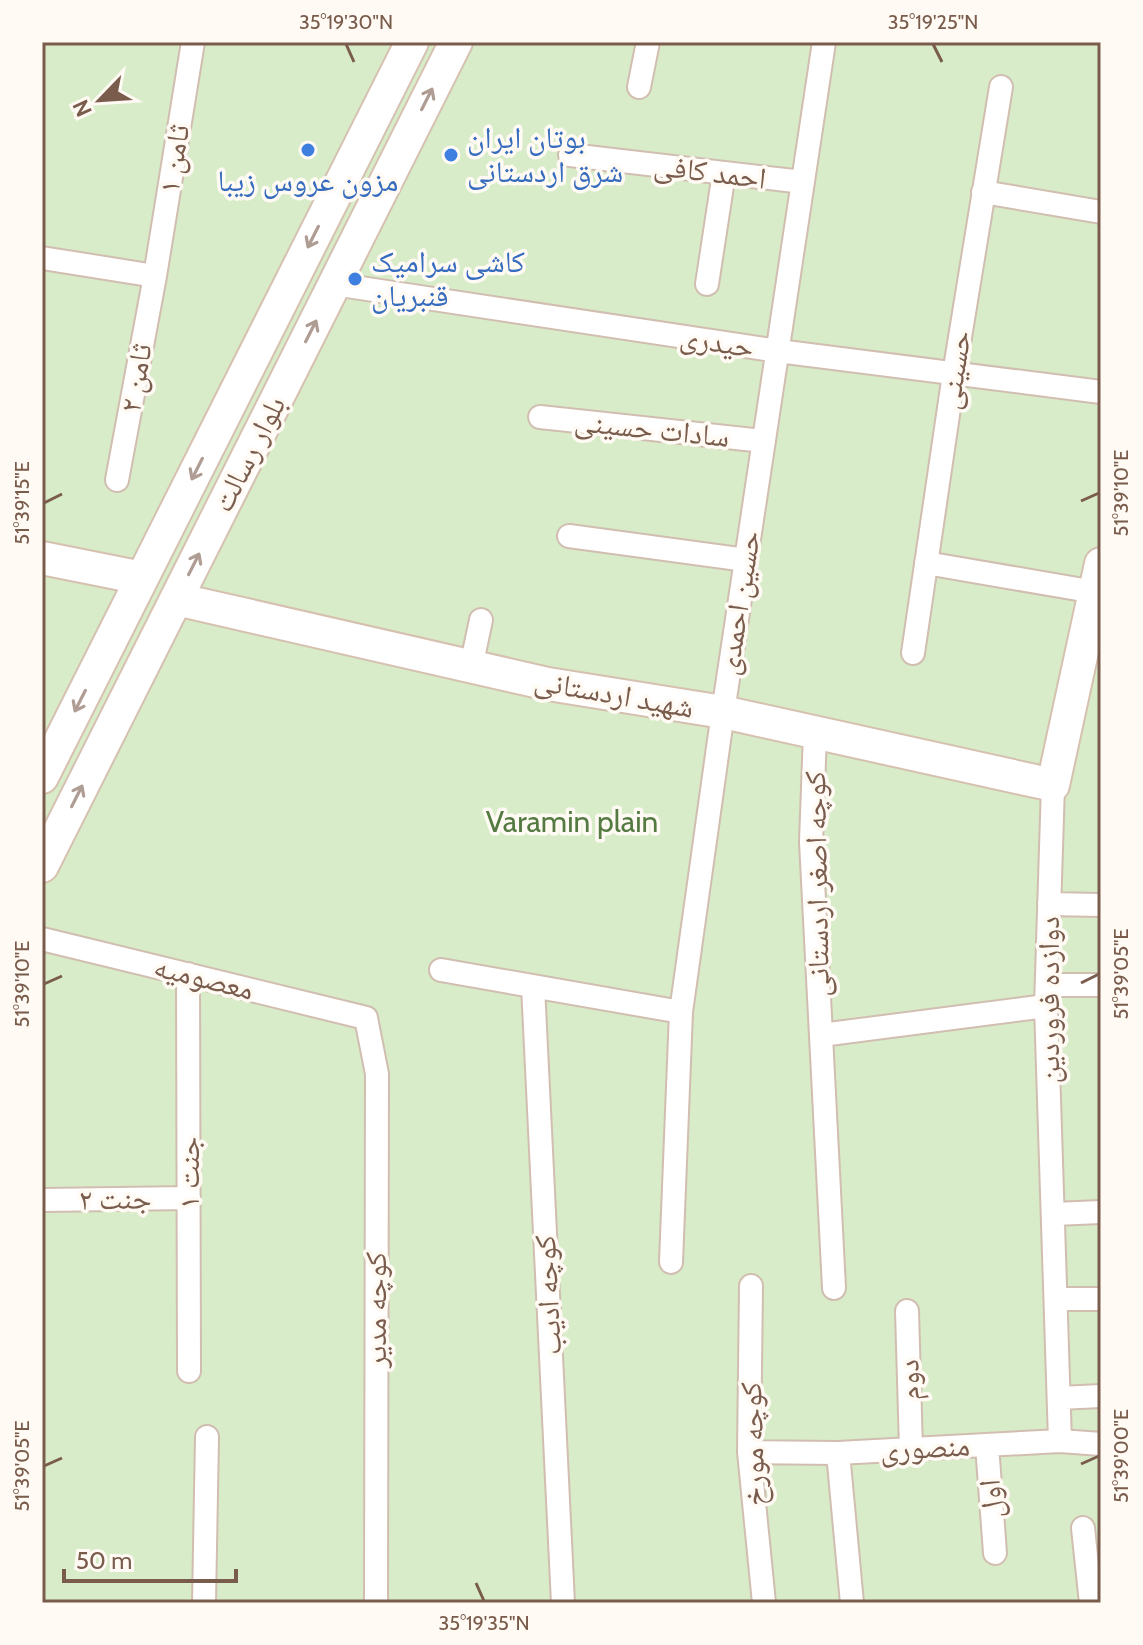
<svg xmlns="http://www.w3.org/2000/svg" width="1143" height="1645" font-family="Cabin,'Noto Naskh Arabic',sans-serif">
<style>
.green{fill:#d8ecc9}
.lines{fill:none;stroke-linecap:round;stroke-linejoin:round}
.street-casing{stroke:#d1beb0;stroke-width:26}
.secondary-casing{stroke:#d6c0b0;stroke-width:36}
.street{stroke:#fff;stroke-width:22}
.secondary{stroke:#fff;stroke-width:32}
.oneway{stroke:#af9d94}
.ticks{fill:none;stroke:#7a5c4d;stroke-width:3}
.shop-dot{fill:#3f7fe0;stroke:#fffaf3;stroke-width:3}
.labels{text-anchor:middle;stroke-width:7;stroke-linejoin:round;paint-order:stroke}
.shop-label{font-size:30px;fill:#366cbe;stroke:#fffaf3;text-anchor:start}
.street-label{font-size:30px;fill:#7a5c4d;stroke:#fffaf3}
.park-label{font-size:30px;fill:#537a41;stroke:#fffaf3}
.neatline{fill:none;stroke:#7a5c4d;stroke-width:3}
.ticks-label{font-size:20px;text-anchor:middle;fill:#7a5c4d}
</style>
<rect width="100%" height="100%" fill="#fdf6ec"/>
<path class="green" d="M42 42H1101V1603H42Z"/>
<g class="lines">
<defs>
<path id="street" d="M639 87 648 42
M570 155 803 182
M983 192 1101 212
M42 258 155 276
M334 284 778 351 1101 392
M707 284 724 173
M540 417 764 441
M117 480 155 276 193 42
M569 536 746 560
M926 563 1095 592
M913 653 954 374 1001 87
M471 667 481 620
M815 733 811 842 834 1288
M1053 785 1046 1006 1060 1441
M1049 904 1101 905
M42 939 366 1018 377 1074 376 1603
M441 970 681 1012
M188 974 189 1371
M1047 985H1101
M533 986 563 1603
M821 1035 1046 1006
M42 1200 189 1198
M1054 1214 1101 1212
M671 1262 681 1012 723 712 824 42
M751 1286 749 1452 764 1603
M1057 1299H1101
M907 1311 911 1449
M1059 1398 1101 1396
M987 1445 995 1553
M749 1452 838 1453 1060 1441 1101 1444
M838 1453 852 1603
M1083 1528 1091 1603
M204 1603 207 1437"/>
<path id="secondary" d="M42 558 142 578
M176 599 548 684 723 712 1053 785 1101 564
M42 777 412 42
M42 866 456 42"/>
</defs>
<use href="#street" class="street-casing"/>
<use href="#secondary" class="secondary-casing"/>
<use href="#street" class="street"/>
<use href="#secondary" class="secondary"/>
</g>
<defs><path id="oneway-shaft" d="M-6 0H5M1.5-3L5.5 0L1.5 3" fill="none" stroke-width="1.6" stroke-linecap="round" stroke-linejoin="round" transform="scale(2)"/></defs>
<g class="oneway">
<use href="#oneway-shaft" transform="translate(427 99) rotate(-63)"/>
<use href="#oneway-shaft" transform="translate(313 237) rotate(117)"/>
<use href="#oneway-shaft" transform="translate(311 331) rotate(-63)"/>
<use href="#oneway-shaft" transform="translate(197 469) rotate(117)"/>
<use href="#oneway-shaft" transform="translate(194 564) rotate(-63)"/>
<use href="#oneway-shaft" transform="translate(80 701) rotate(117)"/>
<use href="#oneway-shaft" transform="translate(77 796) rotate(-63)"/>
</g>
<path class="ticks" d="M346 44 354 62M933 44 942 62M1081 501 1099 493M44 503 62 494M1081 983 1099 974M44 984 62 976M1081 1464 1099 1456M44 1466 62 1458M476 1583 484 1601"/>
<g class="shop-dot">
<circle cx="308" cy="150" r="8"/>
<circle cx="451" cy="155" r="8"/>
<circle cx="355" cy="279" r="8"/>
</g>
<g class="labels">
<g class="shop-label">
<text x="467" y="148">بوتان ایران<tspan x="467" dy="34">شرق اردستانی</tspan></text>
<text x="308" y="191" text-anchor="middle">مزون عروس زیبا</text>
<text x="371" y="272">کاشی سرامیک<tspan x="371" dy="34">قنبریان</tspan></text>
</g>
<g class="street-label">
<text transform="translate(174 159) rotate(-81)" y="10">ثامن ۱</text>
<text transform="translate(710 172) rotate(7)" y="10">احمد کافی</text>
<text transform="translate(717 342) rotate(9)" y="10">حیدری</text>
<text transform="translate(955 370) rotate(-81)" y="10">حسینی</text>
<text transform="translate(136 378) rotate(-80)" y="10">ثامن ۲</text>
<text transform="translate(652 429) rotate(6)" y="10">سادات حسینی</text>
<text transform="translate(249 454) rotate(-63)" y="10">بلوار رسالت</text>
<text transform="translate(739 603) rotate(-81)" y="10">حسین احمدی</text>
<text transform="translate(614 694) rotate(10)" y="10">شهید اردستانی</text>
<text transform="translate(817 884) rotate(-91)" y="10">کوچه اصغر اردستانی</text>
<text transform="translate(204 978) rotate(14)" y="10">معصومیه</text>
<text transform="translate(1049 1000) rotate(-90)" y="10">دوازده فروردین</text>
<text transform="translate(189 1173) rotate(-90)" y="10">جنت ۱</text>
<text transform="translate(115 1199) rotate(-1)" y="10">جنت ۲</text>
<text transform="translate(548 1295) rotate(-93)" y="10">کوچه ادیب</text>
<text transform="translate(376 1310) rotate(-90)" y="10">کوچه مدیر</text>
<text transform="translate(909 1380) rotate(-92)" y="10">دوم</text>
<text transform="translate(753 1444) rotate(-92)" y="10">کوچه مورخ</text>
<text transform="translate(925 1448) rotate(-3)" y="10">منصوری</text>
<text transform="translate(991 1499) rotate(-95)" y="10">اول</text>
</g>
<g class="park-label">
<text x="572" y="832">Varamin plain</text>
</g>
</g>
<rect width="1143" height="1645" fill="none" stroke="#fffaf3" stroke-width="88"/>
<g transform="translate(100 100) rotate(245)" stroke="#fffaf3" stroke-width="6" paint-order="stroke">
<path d="M0-6L14 30L0 20L-14 30Z" fill="#7a5c4d"/>
<text y="-12" font-size="22" font-weight="bold" text-anchor="middle" fill="#7a5c4d">N</text>
</g>
<path d="M64 1569v12h172v-12" fill="none" stroke="#7a5c4d" stroke-width="4"/>
<text x="76" y="1569" font-size="24" fill="#7a5c4d" stroke="#fffaf3" stroke-width="6" paint-order="stroke">50 m</text>
<rect x="44" y="44" width="1055" height="1557" class="neatline"/>
<g class="ticks-label">
<text x="346" y="29">35°19'30"N</text>
<text x="933" y="29">35°19'25"N</text>
<text transform="translate(1121 493) rotate(-90)" y="7">51°39'10"E</text>
<text transform="translate(22 503) rotate(-90)" y="7">51°39'15"E</text>
<text transform="translate(1121 974) rotate(-90)" y="7">51°39'05"E</text>
<text transform="translate(22 984) rotate(-90)" y="7">51°39'10"E</text>
<text transform="translate(1121 1456) rotate(-90)" y="7">51°39'00"E</text>
<text transform="translate(22 1466) rotate(-90)" y="7">51°39'05"E</text>
<text x="484" y="1630">35°19'35"N</text>
</g>
</svg>
